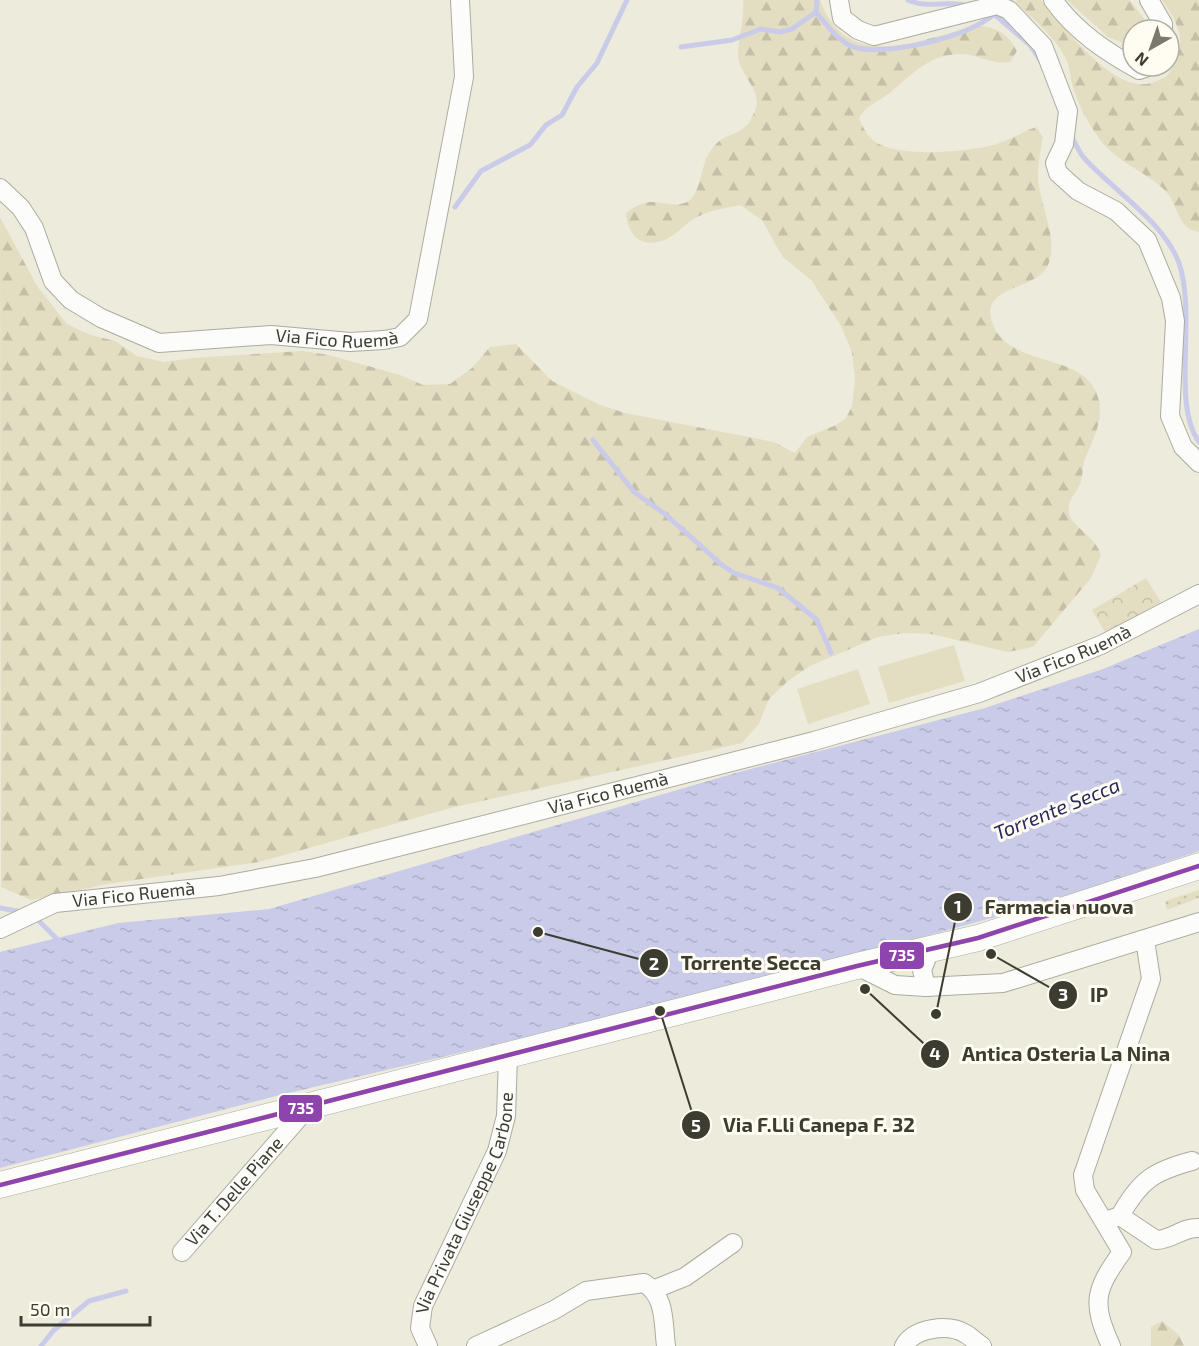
<svg xmlns="http://www.w3.org/2000/svg" width="1199" height="1346" font-family="'Exo 2',sans-serif">
<style>
.grass{fill:url(#grass-dots)}
.forest{fill:url(#forest-firs)}
.park{fill:url(#park-crowns)}
.pitch{fill:#e3dec2}
.water{fill:url(#water-ripples)}
.lines{fill:none;stroke-linecap:round;stroke-linejoin:round}
.stream{stroke:#c9cbe9;stroke-width:5}
.minor-casing{stroke:#acab9f;stroke-width:20}
.secondary-casing{stroke:#acab9f;stroke-width:27}
.minor{stroke:#fcfcfa;stroke-width:18}
.secondary{stroke:#fcfcfa;stroke-width:26}
.bus-1-casing{stroke:#fffdf2;stroke-width:9}
.bus-1{stroke:#8e44ad;stroke-width:4.5}
.labels{text-anchor:middle;stroke-width:6;stroke-linejoin:round;paint-order:stroke}
.street-label{font-size:18px;fill:#3d3c31;stroke:#fffdf2}
.water-label{font-size:20px;font-style:italic;fill:#2a2761;stroke:#fffdf2}
.leader{fill:none;stroke:#3d3c31;stroke-width:2}
.callout-dot{fill:#3d3c31;stroke:#fffdf2;stroke-width:2}
.mark-label{font-size:18px;text-anchor:middle;font-weight:bold;fill:#fff}
.callout-label{font-size:20px;text-anchor:middle;font-weight:bold;fill:#3d3c31;stroke:#fffdf2;stroke-width:6;stroke-linejoin:round;paint-order:stroke}
.line-badge{stroke:#fffdf2;stroke-width:2}
.badge-label{font-size:16px;text-anchor:middle;font-weight:bold;fill:#fff}
</style>
<defs>
<pattern id="grass-dots" width="8" height="8" patternUnits="userSpaceOnUse" patternTransform="scale(1.5)"><rect width="8" height="8" fill="#e3dec2"/><path d="M2 2h.1M6 6h.1" fill="none" stroke="#c4bfa7" stroke-width="1.8" stroke-linecap="round"/></pattern>
<pattern id="forest-firs" width="22" height="20" patternUnits="userSpaceOnUse" patternTransform="scale(1.5)"><rect width="22" height="20" fill="#e3dec2"/><path d="M5 1l3.5 6h-7zM16 11l3.5 6h-7z" fill="#c4bfa7"/></pattern>
<pattern id="park-crowns" width="20" height="18" patternUnits="userSpaceOnUse" patternTransform="scale(1.5)"><rect width="20" height="18" fill="#e3dec2"/><path d="M2 6a3 3 0 1 1 6 0M12 15a3 3 0 1 1 6 0" fill="none" stroke="#c4bfa7"/></pattern>
<pattern id="water-ripples" width="26" height="14" patternUnits="userSpaceOnUse" patternTransform="scale(1.5)"><rect width="26" height="14" fill="#c9cbe9"/><path d="M2 4q2-2 4 0t4 0M15 11q2-2 4 0t4 0" fill="none" stroke="#aeafc8"/></pattern>
</defs>
<rect width="100%" height="100%" fill="#edebdc"/>
<path class="grass" d="M1199 890V898L1167 910 1165 901Z"/>
<path class="forest" d="M743 0H820C847 74 918 40 976 26 995 26 1008 33 1017 51L1010 62C991 65 978 54 960 54 930 54 912 74 891 92 879 102 868 103 859 118 863 127 866 134 874 141 897 158 961 152 989 146 1005 143 1020 133 1036 127L1043 137C1040 154 1036 171 1039 187 1043 211 1059 244 1047 267 1035 290 980 286 992 322 1008 370 1084 350 1098 397 1105 420 1092 441 1084 462 1082 469 1083 477 1080 484 1076 494 1067 500 1069 513 1072 528 1095 535 1101 555L1091 578 1033 647 1008 652 931 634 904 633 878 637 810 666 788 681 769 699 759 724 742 743 451 808 259 862 107 884 31 900 1 887 0 217 37 286 67 324 91 335 115 341 137 356 164 362 193 358 302 351 329 355 400 375 423 385 450 384 472 368 490 347 516 344 552 381 600 405 625 413 774 442 795 453 807 437 836 425 846 418 852 406 855 379 852 352 841 326 812 281 782 256 762 220 740 205C723 209 707 210 692 220 684 225 678 233 670 237 646 251 628 239 626 213 655 189 671 214 690 200 700 192 701 168 708 155 722 131 733 139 747 125 750 123 752 116 754 113 765 90 739 77 738 55 738 36 745 18 743 0Z
M1017 0H1041C1060 24 1108 84 1141 84 1151 85 1159 80 1167 76 1188 47 1182 28 1162 0H1199V232C1178 228 1179 210 1169 195 1155 176 1119 164 1101 141 1088 123 1078 105 1072 84 1070 75 1070 66 1065 57 1054 36 1033 19 1016 3Z
M1067 0H1130L1152 30H1133V47L1108 37Z
M1162 1321 1179 1335 1184 1346H1151V1327Z"/>
<path class="park" d="M1146 578 1161 602 1106 634 1092 610Z"/>
<path class="pitch" d="M954 645 965 681 889 703 878 667Z
M858 669 870 704 808 724 797 689Z"/>
<path class="water" d="M1199 629V851L1043 904 908 941 518 1039 276 1096 0 1168V952L118 923 269 909 739 772 985 708 1103 669Z"/>
<g class="lines">
<path class="stream" d="M817 0 816 12C825 23 836 38 849 45 878 60 972 36 994 14
M908 0C927 9 949 0 968 6
M988 12 994 14 1030 45 1042 63
M681 47 732 40 761 29 780 32 792 29 816 12
M1070 135C1075 142 1079 152 1084 158 1113 190 1164 222 1179 263 1197 316 1171 404 1199 442
M455 207 481 171 530 145 546 125 562 115 577 87 597 63 627 0
M593 440 634 492 665 514 722 565 734 573 778 588 817 620 831 653
M0 908 22 912
M36 918 61 943
M41 1346 54 1330 89 1301 126 1291"/>
<defs>
<g id="minor">
<path d="M839 0 842 18 858 30 874 36 997 5 1009 10 1043 46 1068 111 1064 144 1055 163 1058 173 1078 191 1116 211 1147 240 1171 298 1175 321 1170 416 1183 447 1199 463"/>
<path d="M1053 0C1076 32 1105 51 1139 70L1151 66"/>
<path d="M1149 0 1163 24V30"/>
<path id="s1" d="M0 188 21 208 34 228 53 281 71 300 101 318 159 343 271 335 350 342 384 340 400 337 418 319 464 77 460 0"/>
<path id="s2" d="M0 929 55 903 219 886 315 868 814 741 979 693 1101 645 1199 594"/>
<path d="M857 966 895 985 926 987 1003 983 1199 922"/>
<path d="M926 987 922 970 930 950"/>
<path d="M1120 1216 1156 1240C1172 1240 1182 1227 1199 1228"/>
<path d="M1105 1221 1120 1216C1140 1180 1154 1171 1192 1161"/>
<path id="s3" d="M182 1252 309 1106"/>
<path d="M655 1289 685 1277 733 1243"/>
<path id="s4" d="M428 1346 420 1328 423 1306 497 1151 506 1116 508 1056"/>
<path d="M476 1346 554 1310 586 1291 644 1283C666 1296 663 1323 666 1346"/>
<path d="M904 1346C914 1328 948 1323 966 1334 971 1337 976 1342 982 1346"/>
<path d="M1111 1346C1091 1302 1095 1290 1122 1252L1085 1190 1083 1175 1151 979 1145 940"/>
</g>
<path id="secondary" d="M0 1185 857 966 978 938 1199 866"/>
</defs>
<use href="#minor" class="minor-casing"/>
<use href="#secondary" class="secondary-casing"/>
<use href="#minor" class="minor"/>
<use href="#secondary" class="secondary"/>
<defs>
<path id="bus-1" d="M0 1185 857 966 978 938 1199 866"/>
</defs>
<use href="#bus-1" class="bus-1-casing"/>
<use href="#bus-1" class="bus-1"/>
</g>
<g class="labels">
<g class="street-label">
<text dy="6" stroke="none"><textPath href="#s1" startOffset="412">Via Fico Ruemà</textPath></text>
<text dy="6" stroke="none"><textPath href="#s2" startOffset="1112">Via Fico Ruemà</textPath></text>
<text dy="6" stroke="none"><textPath href="#s2" startOffset="626">Via Fico Ruemà</textPath></text>
<text dy="6" stroke="none"><textPath href="#s2" startOffset="140">Via Fico Ruemà</textPath></text>
<text dy="6" stroke="none"><textPath href="#s3" startOffset="80">Via T. Delle Piane</textPath></text>
<text dy="6" stroke="none"><textPath href="#s4" startOffset="154">Via Privata Giuseppe Carbone</textPath></text>
</g>
<g class="water-label">
<text transform="translate(1057 809) rotate(-22)" y="7">Torrente Secca</text>
</g>
</g>
<path class="leader" d="M936 1014L958 907M538 932L654 963M991 954L1063 995M865 989L935 1054M660 1011L696 1125"/>
<g class="callout-dot">
<circle cx="936" cy="1014" r="6"/>
<circle cx="538" cy="932" r="6"/>
<circle cx="991" cy="954" r="6"/>
<circle cx="865" cy="989" r="6"/>
<circle cx="660" cy="1011" r="6"/>
<circle cx="958" cy="907" r="15"/>
<circle cx="654" cy="963" r="15"/>
<circle cx="1063" cy="995" r="15"/>
<circle cx="935" cy="1054" r="15"/>
<circle cx="696" cy="1125" r="15"/>
</g>
<g class="mark-label">
<text x="958" y="913">1</text>
<text x="654" y="970">2</text>
<text x="1063" y="1001">3</text>
<text x="935" y="1060">4</text>
<text x="696" y="1132">5</text>
</g>
<g class="callout-label">
<text x="1059" y="914">Farmacia nuova</text>
<text x="751" y="970">Torrente Secca</text>
<text x="1099" y="1002">IP</text>
<text x="1066" y="1061">Antica Osteria La Nina</text>
<text x="819" y="1132">Via F.Lli Canepa F. 32</text>
</g>
<g class="line-badge">
<rect x="879" y="941" width="46" height="29" rx="6" fill="#8e44ad"/>
<rect x="278" y="1094" width="45" height="29" rx="6" fill="#8e44ad"/>
</g>
<g class="badge-label">
<text x="902" y="961">735</text>
<text x="301" y="1114">735</text>
</g>
<g transform="translate(1151 48) rotate(220)"><circle r="28" fill="#fffdf2" stroke="#b1b0a5" stroke-width="1.5"/>
<path d="M0-4.5L10 22L0 15L-10 22Z" fill="#7b796d"/>
<text y="-9" font-size="16" font-weight="bold" text-anchor="middle" fill="#3d3c31">N</text>
</g>
<path d="M21 1316v9h129v-9" fill="none" stroke="#3d3c31" stroke-width="3"/>
<text x="30" y="1316" font-size="18" fill="#3d3c31" stroke="#fffdf2" stroke-width="4.5" paint-order="stroke">50 m</text>
</svg>
